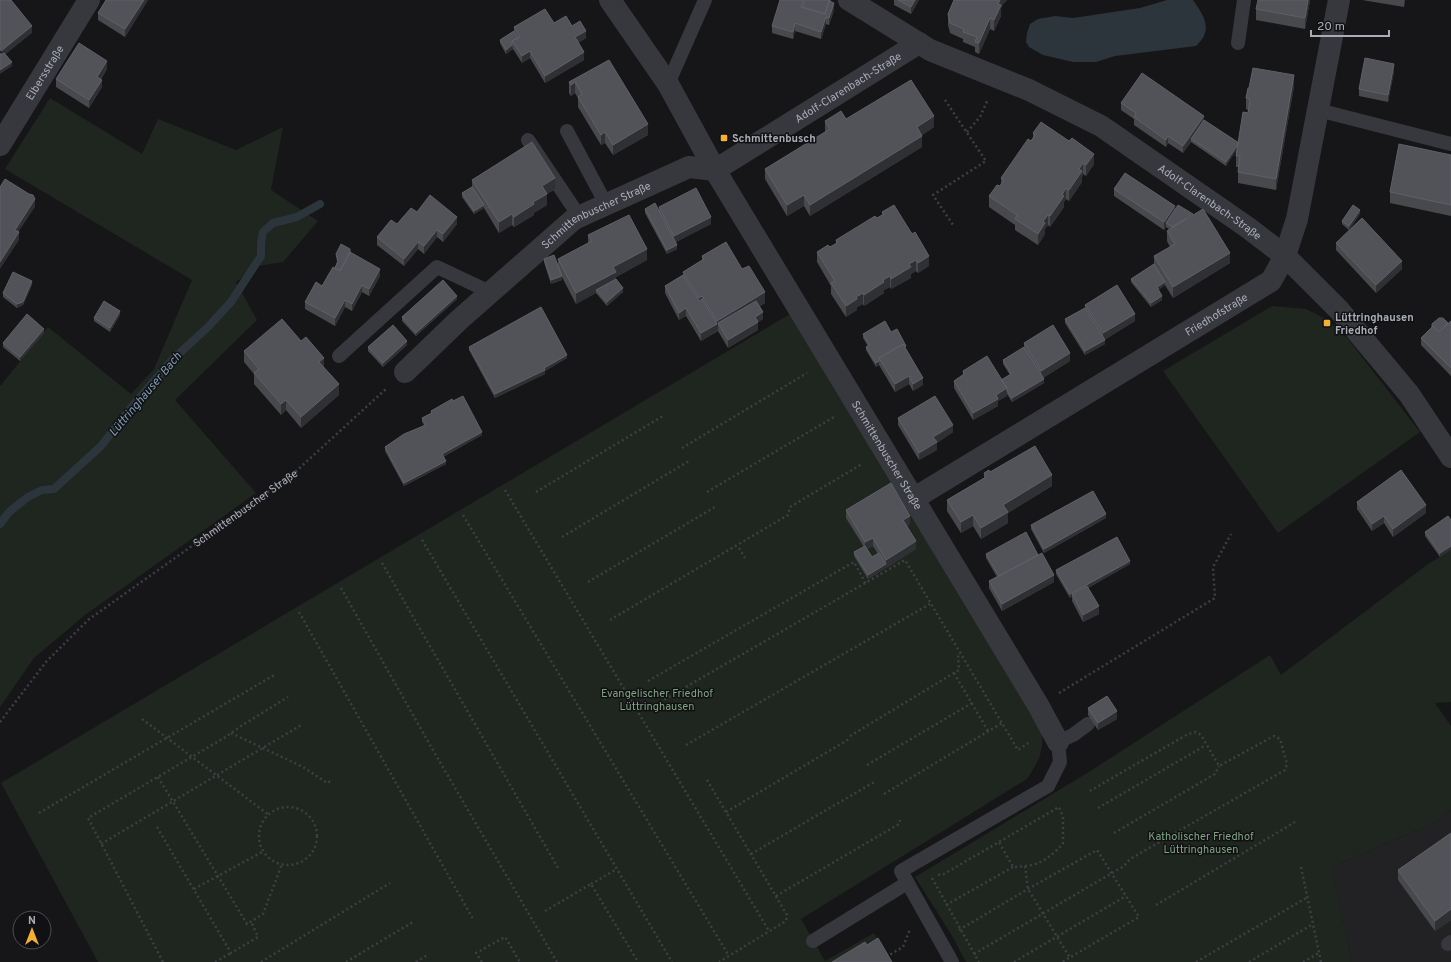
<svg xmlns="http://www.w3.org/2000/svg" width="1451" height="962" font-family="Overpass,sans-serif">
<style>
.built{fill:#222225}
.green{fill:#1e261f}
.water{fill:#2c353c}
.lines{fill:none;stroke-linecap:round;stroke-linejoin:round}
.stream{stroke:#2c353c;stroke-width:8}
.path{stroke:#3d3f44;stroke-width:2.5;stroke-dasharray:2 3;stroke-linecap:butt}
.service{stroke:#37383d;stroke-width:14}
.minor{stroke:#37383d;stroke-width:22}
.wall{fill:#47494d;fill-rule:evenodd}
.shaded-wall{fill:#2f3033}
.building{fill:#525359;stroke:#5f6168}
.poi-dot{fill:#f2b134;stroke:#111113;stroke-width:1.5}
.labels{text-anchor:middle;stroke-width:3;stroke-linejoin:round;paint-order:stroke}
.street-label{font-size:11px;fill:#a8adb8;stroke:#111113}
.poi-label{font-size:11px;font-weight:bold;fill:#a8adb8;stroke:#111113;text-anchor:start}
.park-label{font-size:11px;fill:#7fa381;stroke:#111113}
.water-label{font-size:12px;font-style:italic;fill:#7f9bb3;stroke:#111113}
</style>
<rect width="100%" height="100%" fill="#161618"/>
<path class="built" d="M1451 810V962H1352L1332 867 1435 822Z"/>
<path class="green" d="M50 98 142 154 158 119 236 150 283 127 271 190 318 221 283 262 258 266 236 282 257 320 175 400 256 493 85 615 34 658 0 707V386L48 327 131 394 154 369 192 280 5 169Z
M1272 306 1306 309 1328 320 1348 339 1420 432 1278 533 1163 371Z
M790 314 1042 732C1044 753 1038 762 1027 779L801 919 825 961 874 933 891 962H98L1 783Z
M1451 550V702L1435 703 1451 726V810L1435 822 1332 867 1352 962H966L951 934 915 877 1092 770 1270 655 1281 675 1428 564Z"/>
<path class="water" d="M1167 0H1193C1204 16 1214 30 1196 46L1115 56 1096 62H1073L1043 55 1029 47 1026 42 1027 33 1030 24 1038 19 1055 16 1073 18 1140 8Z"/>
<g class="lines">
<path class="stream" d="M0 524 9 512 28 497 42 490 54 489 101 446 134 404 171 361 208 327 231 302 261 256V243L263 232 273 223 297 217 320 204"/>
<g class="path">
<path d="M945 100 986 161 933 195 953 225"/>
<path d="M967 132 980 117 988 99"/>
<path d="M682 448 807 373"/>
<path d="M505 490 769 931"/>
<path d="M536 492 663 416"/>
<path d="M707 492 834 417"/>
<path d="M463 515 729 956"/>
<path d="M562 537 689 461"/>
<path d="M422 540 672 962"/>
<path d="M739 548 745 558"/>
<path d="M382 563 558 868"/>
<path d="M588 582 715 507"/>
<path d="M341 588 434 752 557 962"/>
<path d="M299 612 473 919"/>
<path d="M610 620 788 515 790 507 862 464"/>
<path d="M954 673 988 731"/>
<path d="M648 681 854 562 866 584"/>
<path d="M1059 693 1215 598 1213 567 1231 534"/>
<path d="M660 702 905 560 1018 750 1030 742"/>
<path d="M142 719 269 815"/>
<path id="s1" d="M0 722 46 662 88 620 293 474 387 388"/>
<path d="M231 733 303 767 327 783 333 780"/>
<path d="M850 736 959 670 958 653"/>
<path d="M686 745 930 604"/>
<path d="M867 765 972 703"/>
<path d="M158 777 247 924 263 914 282 864"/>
<path d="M707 780 787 915 786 921 719 962"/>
<path d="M884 794 1002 723"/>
<circle cx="288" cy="836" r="29"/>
<path d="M1098 808 1206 745"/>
<path d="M726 812 851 738"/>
<path d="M39 813 276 674"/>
<path d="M157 827 231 953 258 937 251 921"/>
<path d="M1114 833 1215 774 1219 766"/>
<path d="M101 844 303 724"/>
<path d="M751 854 876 781"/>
<path d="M1025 866 1028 889 1070 958"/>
<path d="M1301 867 1321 962"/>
<path d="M938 875 944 874 1059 807 1063 817V844C1045 862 1038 866 1013 867L999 842"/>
<path d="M932 878 979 962"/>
<path d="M591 884 617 869"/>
<path d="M194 889 264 851"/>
<path d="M776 896 899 824 900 820"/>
<path d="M946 905 1013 867"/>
<path d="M1156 905 1295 822"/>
<path d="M545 911 591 884 638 962"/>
<path d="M959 930 1028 889 1097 850 1139 917 1062 962"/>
<path d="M974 954 1124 866 1130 859 1285 770 1287 764 1280 739 1274 736 1219 766 1201 735 1196 732 1188 734 1088 792"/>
<path d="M886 957 903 947 910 929"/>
<path d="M163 962 88 818 224 738 241 726 288 697"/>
<path d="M215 962 231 953"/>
<path d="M261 962 390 883"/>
<path d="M346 962 413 922"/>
<path d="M416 962 429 954"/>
<path d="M482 962 476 953 505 937 520 962"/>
<path d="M1014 962 1126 896"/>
<path d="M1196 962 1308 897"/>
<path d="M1249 962 1313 924"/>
<path d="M1303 962 1319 953"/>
</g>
<path class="service" d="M1238 43 1244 0
M668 84 705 0
M1318 110 1451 144
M567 131 606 204
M528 140 579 216
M339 356 437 267 490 292
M813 941 907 883
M1448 944 1451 942
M952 962 901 871 1048 786 1060 762 1058 742 1073 735 1088 724"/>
<g class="minor">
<path id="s2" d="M610 0 668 84 715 170 1038 705 1058 742"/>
<path id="s3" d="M849 0 930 50 1029 90 1101 126 1247 227 1285 256 1339 310 1409 394 1451 457"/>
<path id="s4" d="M0 145 89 0"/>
<path id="s5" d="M405 372 459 320 574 219 689 167 715 170 919 43"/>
<path id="s6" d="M913 499 1271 281 1285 256 1297 219 1339 0"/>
</g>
</g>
<path class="wall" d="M106 0H148L125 37 98 20V13Z
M894 0H919L911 14 894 5Z
M954 0H1007L1003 4 1001 9V16L994 31 990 29 979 54 975 52V47L963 42V39L950 33 948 25V14Z
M1310 0 1305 29 1256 20V9Z
M1362 0H1405L1404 7Z
M831 2 834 10 829 25 826 24 821 39 795 31 793 39 772 33V26Z
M554 23 572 26 586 38 578 43 584 60 545 83 530 58 522 63 513 49 506 54 500 43V40L514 31V27Z
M609 60 648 135 613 155 605 143 601 145 578 107V98L575 93 571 96 569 93V82Z
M107 69 101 79 102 87 89 108 56 87V79Z
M1394 72 1388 102 1359 96V89Z
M1294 86 1276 190 1238 183V172L1239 167H1236V156L1237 149 1226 166 1191 142 1183 153 1168 143 1166 147 1134 125V119L1121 110V103L1204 120 1238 143 1248 113V110L1246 109V98L1249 88Z
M846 119 934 127 922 135V147L810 216 804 206 787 216 765 179V169L825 132V121Z
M1033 133 1094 164 1086 176 1083 174 1082 177V182L1069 201 1066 199 1064 202V207L1050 227 1048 225 1045 229V234L1038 245 1015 230V225L989 207V196L1000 186 1001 184V178L1033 138Z
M1451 155V216L1390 203V192Z
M472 180 555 189 547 194V205L534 213V215L514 227 512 225 499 233 484 208 474 214 462 197V193L472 187Z
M1114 189 1175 209 1230 263 1173 298 1165 285 1158 290 1162 300 1151 307 1131 282V279L1154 264V256L1170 247 1167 241V231L1169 229 1166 227 1164 230 1114 196Z
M659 207 711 224 676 242 677 249 667 254 645 213V209L659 211Z
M417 212 457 224 443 242 437 237 424 254 418 249 404 266 377 245V237Z
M882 212 929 266 918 273 916 271 911 274V278L891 289 890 287 884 290V293L864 306 863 304 857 307V310L846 317 831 294V286L817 262V252L830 247 836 244V240L877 218 882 215Z
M1360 214 1349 230 1342 224V221Z
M588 235 647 260 616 277V279L623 292 607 306 596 293 576 304 562 277V280L551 284 544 262V259L558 266V259L588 243Z
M1336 243 1402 269 1376 293 1336 250Z
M350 252 380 276 369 296 362 292 352 311 345 307 335 326 305 309V302L322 286 335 268 337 262 336 254Z
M702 256 742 269 765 303 760 306 763 319 758 322V330L728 348 718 331 701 341 686 316 679 320 665 293V286L683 275V272L702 260Z
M32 285 23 305 17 308 3 297V293Z
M457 299 416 336 402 321V317Z
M1085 305 1135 321 1104 340 1105 344 1085 355 1065 323V319L1085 308Z
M120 315 110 332 94 321V318Z
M1451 321V376L1421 345V338L1448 323Z
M891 332 906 349 923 385 913 391 909 384 895 392 879 365 876 367 866 350V347L868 346 863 338V334Z
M44 333 20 361 3 347V343Z
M1024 343 1070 361 1043 378 1044 383 1012 402 1007 394V396L998 401V406L973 420 954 388V381L963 376V371L1001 380 1010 375 1003 364V360L1024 347Z
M407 345 383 367 368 351V347Z
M469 347 567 358 545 371V374L495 398 469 350Z
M244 351 324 367 339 395 301 428 286 410 281 415 254 384V374L244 362Z
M431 411 482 435 443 457 446 464 404 486 385 451V447L424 425 422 422V418L431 413Z
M898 418 953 432 937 443V450L919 460 898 425Z
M990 472 1052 486 1008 513V523L981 539 973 526 961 533 947 511V500L984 478V473Z
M1357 502 1426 513 1393 537 1384 523 1372 531 1357 509Z
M846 510 910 524 906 526 916 549 868 579 854 556V552L864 547 846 518ZM873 546 878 554 872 557 867 549Z
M1448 516 1440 557 1425 536V532Z
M1106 518 1044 553 1031 529V525Z
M986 554 1054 582 1002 611 989 588V581L997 577 986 558Z
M1130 564 1088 588 1099 614 1083 622 1072 601V596L1070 598 1056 574V570Z
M1088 708 1117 719 1098 730 1088 715Z
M1451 833V920L1435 931 1398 880V870Z"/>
<path class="shaded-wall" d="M144 0H148L125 37V29Z
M830 0H831L826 18V24L821 39V32Z
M915 0H919L911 14V7Z
M1000 0H1007L1003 4 1001 9V16L994 31V20L998 4Z
M1308 0H1310L1305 29V18Z
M834 3V10L829 25V18Z
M990 18V29L979 54V43Z
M795 23V31L793 39V32Z
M32 26V33L1 58V51Z
M586 31V38L575 45V37Z
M512 45 513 49 506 54V50Z
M530 51V58L522 63V56Z
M584 52V60L545 83V76Z
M107 61V69L97 84V77Z
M12 62V66L0 74V70Z
M1394 64V72L1388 102V95Z
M1294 75V86L1276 190V179Z
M102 80V87L89 108V100Z
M575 82V93L571 96V85Z
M934 116V127L917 138V127Z
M1204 116V123L1191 139V142L1183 153V146Z
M648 124V135L613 155V145Z
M605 132V143L601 145V135Z
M922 136V147L810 216V205Z
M1168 136V143L1166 147V140Z
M1239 143V147L1226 166V162Z
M1094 154V164L1086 176V165Z
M1083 163V174L1082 177V182L1069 201V190L1079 169Z
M555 178V189L547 194V205L534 213V215L514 227V217L533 202 542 186Z
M1066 188V199L1064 202V207L1050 227V216Z
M804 195V206L787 216V205Z
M35 199V207L15 237V230Z
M484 205V208L474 214V211Z
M1175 206V213L1166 223V227L1164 230V222Z
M1360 210V214L1349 230V226Z
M512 214V225L499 233V222Z
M1048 215V225L1045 229V234L1038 245V234L1043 221Z
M457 217V224L443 242V234Z
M711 217V224L674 243V236Z
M437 230V237L424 254V246Z
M19 232V240L0 269V262Z
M418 242V249L404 266V259Z
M677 245V249L667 254V250Z
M647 249V260L616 277V283L596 290V293L576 304V293L613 267Z
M1230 253V263L1173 298V287Z
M929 256V266L918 273V263Z
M916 260V271L911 274V278L891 289V279L909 264Z
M1402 261V269L1376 293V285Z
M380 269V276L369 296V289Z
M562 276V280L551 284V280Z
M890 276V287L884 290V293L864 306V295L883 280Z
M32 281V285L23 305 17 308V304Z
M1165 282V285L1157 291V287Z
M362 285V292L352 311V304Z
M623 288V292L607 306V302Z
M765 292V303L721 329 718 323V331H717V321Z
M863 293V304L857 307V310L846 317V306L856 297Z
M457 296V299L416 336V333Z
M702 296V307L699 309V298Z
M1162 296V300L1151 307V303Z
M345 300V307L335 326V318Z
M686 308V316L679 320V313Z
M120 311V315L110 332V328Z
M763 312V319L758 322V330L728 348V340L755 317Z
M1135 314V321L1103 341V333Z
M717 324V331L701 341V333Z
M44 329V333L20 361V357Z
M1105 340V344L1085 355V351Z
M407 341V345L383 367V363Z
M1070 353V361L1041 379V371Z
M567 355V358L545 371V374L495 398V394Z
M324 358V369L319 362Z
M879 361V365L876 367V363Z
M909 376V384L895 392V384Z
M923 378V385L913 391V384Z
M1044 379V383L1012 402V398Z
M339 384V395L301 428V417Z
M1007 388V396L998 401V406L973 420V413L996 395Z
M286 400V410L281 415V404Z
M953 425V432L937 443V450L919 460V453L933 437Z
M482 432V435L442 457V454Z
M446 461V464L404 486V483Z
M1052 475V486L1008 513V523L981 539V528L1003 505Z
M1426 505V513L1393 537V529Z
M1106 514V518L1044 553V549Z
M973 515V526L961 533V522Z
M910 516V524L903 528V520Z
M1384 516V523L1372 531V524Z
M873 538V546L865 550V542Z
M916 541V549L868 579V575L886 564V560Z
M1451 546V550L1440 557V553Z
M1130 561V564L1073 596 1072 594V596L1070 598V594Z
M1054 575V582L1002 611V604Z
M1099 606V614L1083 622V615Z
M1117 711V719L1098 730V723Z
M1451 909V920L1435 931V921Z"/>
<path class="building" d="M0 0H11L32 26 1 51 0 49Z
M106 0H144L125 29 98 13Z
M780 0H804L801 7 825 14 829 1 834 3 829 18 826 17 821 32 795 23 793 32 772 26Z
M805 0H830V2L829 1 825 14 802 7Z
M898 0H915L911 7Z
M954 0H1000L998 4 1001 5 994 20 990 18 979 43 975 42 977 37 963 32 964 29 950 23 948 14Z
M1258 0H1308L1305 18 1256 9Z
M545 9 554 23 566 16 572 26 580 21 586 31 575 37 584 52 545 76 530 51 522 56 512 41 520 37 514 27Z
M514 31 518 38 512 41V45L506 50 500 40Z
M79 43 107 61 97 77 102 80 89 100 56 79Z
M0 53 1 55 4 53 12 62 0 70Z
M1365 58 1394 64 1388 95 1359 89Z
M609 60 648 124 613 145 605 132 601 135 578 97 582 94 575 82 571 85 569 82Z
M1253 68 1294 75 1276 179 1238 172 1240 156H1236L1243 112 1248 113 1250 99 1246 98 1248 88H1249Z
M1142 73 1204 116 1183 146 1168 136 1166 140 1134 117 1136 113 1121 103Z
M911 80 934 116 917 127 922 136 810 205 804 195 787 205 765 169 830 129 825 121 841 111 846 119Z
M1204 120 1239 143 1226 162 1191 139Z
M1041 122 1069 141 1072 138 1094 154 1086 165 1083 163 1079 169 1082 171 1069 190 1066 188 1062 195 1064 196 1050 216 1048 215 1043 221 1045 223 1038 234 1015 219 1017 215 989 196 997 185 1000 186 1004 180 1001 178 1028 139 1031 141 1035 135 1033 133Z
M532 142 555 178 542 186 547 194 533 202 534 204 514 217 512 214 499 222 472 180Z
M1399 144 1451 155V205L1390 192Z
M1125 173 1175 206 1164 222 1114 189Z
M5 179 29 194 33 195 35 199 15 230 19 232 0 262V187Z
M472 187 484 205 474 211 462 193Z
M696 188 711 217 674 236 659 207Z
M430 195 457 217 443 234 437 230 424 246 418 242 404 259 377 237 391 220 397 224 411 208 417 212Z
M655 203 677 245 667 250 645 209Z
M894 205 912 234 915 232 929 256 918 263 916 260 909 264 911 267 891 279 890 276 883 280 884 282 864 295 863 293 856 297 857 299 846 306 831 283 835 281 817 252 828 245 830 247 837 243 836 240 875 216 877 218 884 214 882 212Z
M1178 205 1193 214 1172 227 1166 223Z
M1353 205 1360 210 1349 226 1342 221Z
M1203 209 1230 253 1173 287 1154 256 1175 244 1167 231Z
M629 215 647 249 613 267 616 272 576 293 558 259 592 241 588 235Z
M1362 218 1402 261 1376 285 1336 243Z
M726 242 742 269 749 266 765 292 717 321 702 296 699 298 683 272 704 259 702 256Z
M341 244 350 249V252L340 271 335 268 338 261 336 254Z
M350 252 380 269 369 289 362 285 352 304 345 300 335 318 305 302 316 282 322 286 333 267 340 271Z
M554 255 562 276 551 280 544 259Z
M1154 264 1165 282 1157 287 1162 296 1151 303 1131 279Z
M13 272 32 281 23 302 17 304 3 293Z
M683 275 699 301 702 299 717 324 701 333 686 308 679 313 665 286Z
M616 279 623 288 607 302 596 290Z
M443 280 457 296 416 333 402 317Z
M1117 285 1135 314 1103 333 1085 305Z
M104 301 120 311 110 328 94 318Z
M756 301 763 312 755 317 758 322 728 340 718 323Z
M541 307 567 355 544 368 545 370 495 394 469 347Z
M1085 308 1105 340 1085 351 1065 319Z
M27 314 44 329 20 357 3 343Z
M1439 318H1443L1448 323 1439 332 1433 326 1432 327V324Z
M282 319 301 341 306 337 324 358 319 362 339 384 301 417 286 400 281 404 254 373 259 369 244 351Z
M885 321 891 332 897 329 906 346 905 347 903 344 879 358V361L876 363 866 347 869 345 863 334Z
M1451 321V368L1421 338 1433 326 1439 332Z
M393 325 407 341 383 363 368 347Z
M1053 325 1070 353 1041 371 1024 343Z
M903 344 923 378 913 384 909 376 895 384 879 358Z
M1024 347 1044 379 1012 398 1007 391V388L1001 380 1011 374 1003 360Z
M987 356 1007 388 996 395 998 399 973 413 954 381 964 374 963 371Z
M463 396 482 432 442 454 446 461 404 483 385 447 404 434 426 425 422 418 432 413 431 411 452 399 453 401Z
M935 396 953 425 933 437 937 442 919 453 898 418Z
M1035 446 1052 475 1003 505 1008 512 981 528 973 515 961 522 947 500 986 477 984 473 989 470 990 472Z
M1401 470 1426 505 1393 529 1384 516 1372 524 1357 502Z
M891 483 910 516 903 520 916 541 886 560 873 538 865 542 846 510Z
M1093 491 1106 514 1044 549 1031 525Z
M1448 516 1451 520V546L1440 553 1425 532Z
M1026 532 1038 555 999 576 986 554Z
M1117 537 1130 561 1070 594 1056 570Z
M865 546 872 557 879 553 886 564 868 575 854 552Z
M1042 553 1054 575 1002 604 989 581Z
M1087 586 1099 606 1083 615 1072 594Z
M1107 696 1117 711 1098 723 1088 708Z
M1451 833V909L1435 921 1398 870Z
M878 938 892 962H832L865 942 867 945Z"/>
<g class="poi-dot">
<rect x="720" y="134" width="8" height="8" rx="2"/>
<rect x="1323" y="319" width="8" height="8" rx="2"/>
</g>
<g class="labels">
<g class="street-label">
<text dy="4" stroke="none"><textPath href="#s4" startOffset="85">Elbersstraße</textPath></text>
<text dy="4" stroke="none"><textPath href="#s5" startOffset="537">Adolf-Clarenbach-Straße</textPath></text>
<text dy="4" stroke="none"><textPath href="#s3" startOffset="415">Adolf-Clarenbach-Straße</textPath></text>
<text dy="4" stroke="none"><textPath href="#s5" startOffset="249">Schmittenbuscher Straße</textPath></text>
<text dy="4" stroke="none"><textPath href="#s6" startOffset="355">Friedhofstraße</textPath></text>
<text dy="4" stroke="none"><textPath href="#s2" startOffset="533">Schmittenbuscher Straße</textPath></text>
<text dy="4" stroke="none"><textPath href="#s1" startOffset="328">Schmittenbuscher Straße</textPath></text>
</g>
<g class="poi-label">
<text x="732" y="142">Schmittenbusch</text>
<text x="1335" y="321">Lüttringhausen<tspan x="1335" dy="13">Friedhof</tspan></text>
</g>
<g class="park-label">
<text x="657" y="697">Evangelischer Friedhof<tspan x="657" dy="13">Lüttringhausen</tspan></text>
<text x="1201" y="840">Katholischer Friedhof<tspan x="1201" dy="13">Lüttringhausen</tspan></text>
</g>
<g class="water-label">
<text transform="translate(145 394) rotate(-50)" y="4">Lüttringhauser Bach</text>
</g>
</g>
<g transform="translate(32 930)"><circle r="19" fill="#111113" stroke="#4d4f55"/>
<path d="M0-3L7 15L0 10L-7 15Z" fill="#f2b134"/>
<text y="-6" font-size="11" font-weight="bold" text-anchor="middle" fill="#a8adb8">N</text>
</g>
<path d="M1311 30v6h78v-6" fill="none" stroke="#a8adb8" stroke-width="2"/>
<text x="1317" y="30" font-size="12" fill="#a8adb8" stroke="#111113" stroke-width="3" paint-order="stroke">20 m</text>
</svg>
